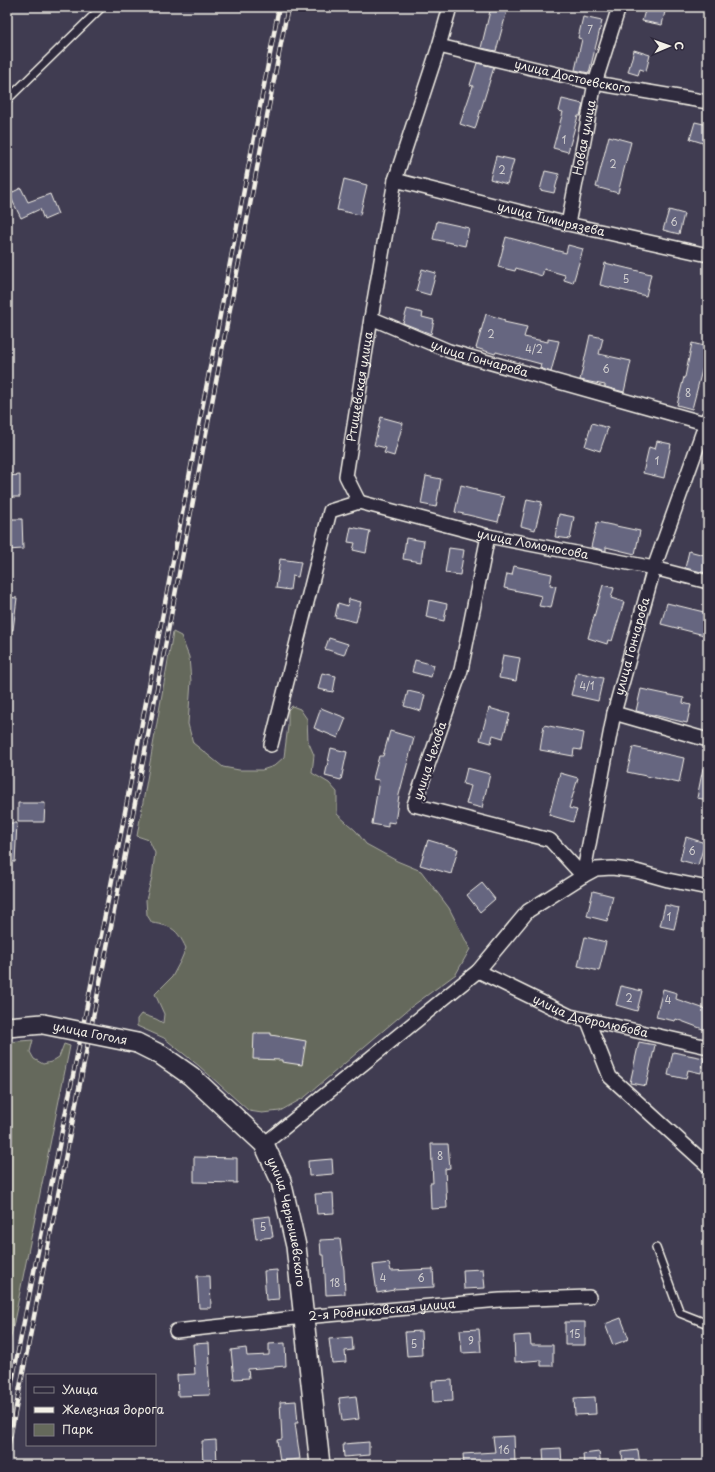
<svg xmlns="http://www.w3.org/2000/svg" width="715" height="1472" font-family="'Playpen Sans',sans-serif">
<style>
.green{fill:#65695b;stroke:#acada2}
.building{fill:#666680;stroke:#f4f1e8}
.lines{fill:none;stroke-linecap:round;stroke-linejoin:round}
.lane-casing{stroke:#f4f1e8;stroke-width:10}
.street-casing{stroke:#f4f1e8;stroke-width:16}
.secondary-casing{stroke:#f4f1e8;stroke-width:22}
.lane{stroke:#2f2a3d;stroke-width:7}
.street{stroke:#2f2a3d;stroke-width:13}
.secondary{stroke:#2f2a3d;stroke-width:19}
.rail-casing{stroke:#f4f1e8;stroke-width:4.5}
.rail{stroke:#2f2a3d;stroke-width:3;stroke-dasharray:9;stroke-linecap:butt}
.secondary-bridge-casing{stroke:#f4f1e8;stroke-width:22;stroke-linecap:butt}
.secondary-bridge{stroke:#2f2a3d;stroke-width:19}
.labels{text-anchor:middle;stroke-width:4;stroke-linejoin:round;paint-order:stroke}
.number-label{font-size:10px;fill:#d0cece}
.street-label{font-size:12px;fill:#f4f1e8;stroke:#2f2a3d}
</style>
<rect width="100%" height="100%" fill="#403c51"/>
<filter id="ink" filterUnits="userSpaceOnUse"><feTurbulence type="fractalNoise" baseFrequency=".025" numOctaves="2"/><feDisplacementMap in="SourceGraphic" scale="8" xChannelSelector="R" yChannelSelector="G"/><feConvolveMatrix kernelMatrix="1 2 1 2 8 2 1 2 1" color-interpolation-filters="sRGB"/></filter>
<g filter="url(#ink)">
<path class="green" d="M173 632 181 636 189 657 191 681 188 724 193 743 223 767 239 770H262L274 766 284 757 288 726V710L292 706 300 709 307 719 308 741 314 755 312 773 329 783 337 792V814L356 831 366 844 397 861 421 871 449 908 470 949 456 974 411 1007 305 1097 280 1111 262 1113 249 1111 199 1066 164 1038 137 1026V1019L141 1014 156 1019 163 1023 164 1014 155 994 172 977 181 960 186 948C177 929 172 926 152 923L147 915 146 900 152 877 155 853 149 840 137 836Z
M33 1040 30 1052 34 1059 43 1064 51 1062 59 1057 64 1044 70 1046 7 1356V1042Z"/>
<path class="building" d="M491 7H508L496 51 481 48Z
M646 7H666L662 25 642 21Z
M583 17 602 21 589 73 575 70 582 39 578 38Z
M634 50 650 55 646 71 640 69 638 75 628 72Z
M477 63 494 67 475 129 460 124 473 86 470 85Z
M562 99 583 104 580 116H578L568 152 553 148 563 112 559 111Z
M695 122 708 125 703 143 690 139Z
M609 136 631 142 618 193 596 187Z
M496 156 514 160 507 184 490 179Z
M545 171 559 174 554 193 540 190Z
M344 179 367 185 360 215 337 210Z
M21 188 28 202 50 194 58 214 44 220 40 209 21 218 9 194Z
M669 210 684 214 679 234 663 230Z
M437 221 469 228 465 246 433 239Z
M506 237 566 253 568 245 583 249 573 283 564 280 565 275 544 269 542 276 516 268 515 271 498 267Z
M605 263 651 274 646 296 600 285Z
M422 269 436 273 430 295 416 291Z
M407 309 423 313 422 317 434 320 431 334 403 323Z
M486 314 505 320 504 322 527 327 524 337 548 342V339L559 341 551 372 540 368 541 364 496 352 495 354 476 348Z
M590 335 603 338 599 354 631 361 624 392 605 387V385L580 380Z
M692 343 708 347 692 409 677 405 684 377H685Z
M381 417 403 423 394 456 384 453 386 448 374 445Z
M592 423 608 428 600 451 585 446Z
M657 441 671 444 664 478 643 473 649 447 655 449Z
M20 475V497H7V476Z
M426 476 441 479 436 507 421 504Z
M461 485 476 489V491L504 497 498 522 455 512Z
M527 499 542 502 535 530 521 526Z
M559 514 574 517 570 539 555 537Z
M7 519H22L23 549 7 550Z
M597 522 640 531 635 554 606 547V551L591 547Z
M351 527 370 531 366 553 353 550 355 543 348 542Z
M406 538 424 541 421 562 403 559Z
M449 548 464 550 460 575 445 573Z
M689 551 708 556V565L706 573 685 568Z
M280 559 301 562 298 577 292 576 290 590 276 588Z
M514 566 552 574 550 585 556 586 551 608 539 606 542 596 504 588 507 574 512 575Z
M603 585 614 588 611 598 624 602 612 641 608 640 607 644 588 638Z
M7 597 17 598 13 630 7 629Z
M349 599 361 602 356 622 335 617 338 603 348 606Z
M429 600 447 604 444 621 426 617Z
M667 603 708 613V636L661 624Z
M329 638 348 644 344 655 325 649Z
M503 655 520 658 516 681 499 678Z
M415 660 434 665 431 677 412 672Z
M577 672 603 678 598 701 571 695Z
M322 673 336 676 333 692 318 689Z
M641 689 684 698 683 703 691 705 687 723 636 711Z
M408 691 425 695 421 711 404 706Z
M321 708 346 718 338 738 314 728Z
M489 708 510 714 503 738 493 735 491 743 480 740Z
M544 725 584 733 581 750 574 749 573 756 540 750Z
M390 731 414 738 399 795 395 823 388 822V827L372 824 379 780 373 779 379 756H383Z
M633 747 684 758 679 783 627 772Z
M331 748 347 752 341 780 325 776Z
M467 768 490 774 482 808 466 804 471 786 463 784Z
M703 768 708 769V800L697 798Z
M560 773 578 778 569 808 577 810 573 822 549 815Z
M18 803H45L44 822H18Z
M7 823H17L15 862H7Z
M686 837 705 843 698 865 680 860Z
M428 840 458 849 451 874 420 865Z
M482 883 495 899 480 912 467 895Z
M593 891 613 896 607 921 587 916Z
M665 905 679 908 674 929 660 926Z
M585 937 606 942 599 971 578 966Z
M621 986 642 991 637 1011 616 1005Z
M663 989 677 993 676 999 708 1010V1031L676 1019 675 1021 656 1017Z
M254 1033H271V1035L306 1041 302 1065 282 1062V1060L253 1059Z
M639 1042 655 1045 646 1086 630 1083Z
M673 1052 704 1058 701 1073 688 1070 686 1079 668 1075Z
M431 1144H448L450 1168 445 1169 447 1208 431 1209 430 1183H433Z
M194 1157 237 1158V1183L194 1182Z
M332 1159 333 1174 309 1176 308 1161Z
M333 1193 334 1213 317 1214 315 1194Z
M270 1216 273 1237 256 1239 253 1218Z
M340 1239 344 1270 345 1294 326 1295 324 1255H321L320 1240Z
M389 1263 391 1271 433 1269 434 1287 393 1289 394 1290 377 1293 373 1265Z
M483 1269 485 1288 464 1289 463 1270Z
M277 1270 279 1299 266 1300 264 1271Z
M197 1276H210L211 1308H199Z
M621 1318 629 1339 613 1345 605 1324Z
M565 1322H585V1345H565Z
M479 1329 481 1352 462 1353 460 1330Z
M421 1331 422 1355 407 1356 405 1332Z
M530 1335 531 1345H553V1366H541V1360L515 1362 514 1336Z
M352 1337 353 1350 345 1351 346 1362 332 1363 329 1339Z
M209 1343 210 1364H208L210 1395 178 1396 177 1375 195 1374 193 1344Z
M285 1343 286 1366 248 1369 249 1378 234 1379 231 1350 246 1348 247 1356 269 1355V1344Z
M452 1380 453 1401 433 1402 432 1381Z
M356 1396 359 1419 342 1421 339 1398Z
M595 1397 596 1414 575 1415 574 1398Z
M296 1401 298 1423H295L300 1459 280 1461 277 1440 282 1439 280 1402Z
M514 1436 515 1464 464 1465 463 1454 495 1452 493 1437Z
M216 1440 217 1465H203L202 1441Z
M369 1442V1455L344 1457 343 1444Z
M561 1448 562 1465H544L543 1449Z
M638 1450 640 1465H623L622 1452Z
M599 1452 601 1465H584L583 1454Z"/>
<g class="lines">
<defs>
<path id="lane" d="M7 100 102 7
M656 1248 680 1313 708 1324"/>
<g id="street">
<path id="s1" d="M439 46 595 83 708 102"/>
<path id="s2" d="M395 180 568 224 708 255"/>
<path id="s3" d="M568 224 595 83 619 7"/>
<path id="s4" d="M371 318 449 351 708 424"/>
<path id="s5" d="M359 502 488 536 654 568 708 582"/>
<path d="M488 536 461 670 414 805 550 840 583 876"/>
<path d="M614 713 708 740"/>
<path id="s6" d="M271 745 330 511 359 502 346 476 371 318 395 180 439 46 450 7"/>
<path id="s7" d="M583 876 614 713 654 568 708 417"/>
<path id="s8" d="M478 971 570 1016 708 1047"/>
<path d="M588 1021 610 1077 708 1166"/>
<path d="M264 1144 478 971 528 911 583 876 596 869 612 868 636 871 668 880 708 888"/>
<path id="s9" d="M176 1331 304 1317 500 1300 589 1297"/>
</g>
<g id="secondary">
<path d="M7 1027 43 1024"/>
<path id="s10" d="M137 1043 161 1055 191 1076 264 1144 281 1181 296 1246 320 1465"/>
</g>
</defs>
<use href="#lane" class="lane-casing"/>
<use href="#street" class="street-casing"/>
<use href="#secondary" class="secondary-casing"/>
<use href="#lane" class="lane"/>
<use href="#street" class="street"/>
<use href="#secondary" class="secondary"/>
<defs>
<path id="rail" d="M7 1407 111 885 279 7
M7 1453 119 886 288 7"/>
</defs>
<use href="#rail" class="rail-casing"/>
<use href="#rail" class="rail"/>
<defs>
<g id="secondary-bridge">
<path id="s11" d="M43 1024 137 1043"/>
</g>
</defs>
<use href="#secondary-bridge" class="secondary-bridge-casing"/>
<use href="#secondary-bridge" class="secondary-bridge"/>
</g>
</g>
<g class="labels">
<g class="number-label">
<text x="590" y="34">7</text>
<text x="564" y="144">1</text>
<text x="613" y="168">2</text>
<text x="502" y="174">2</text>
<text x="674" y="226">6</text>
<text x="626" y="283">5</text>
<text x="491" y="338">2</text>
<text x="534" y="353">4/2</text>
<text x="606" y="373">6</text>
<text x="688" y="397">8</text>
<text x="657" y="465">1</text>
<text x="587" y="690">4/1</text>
<text x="692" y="855">6</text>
<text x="669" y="921">1</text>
<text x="629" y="1002">2</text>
<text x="668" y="1004">4</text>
<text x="440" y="1160">8</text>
<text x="263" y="1231">5</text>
<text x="383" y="1282">4</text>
<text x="421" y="1282">6</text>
<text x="335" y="1287">18</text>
<text x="575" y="1338">15</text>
<text x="471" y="1345">9</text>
<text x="414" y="1348">5</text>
<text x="504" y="1454">16</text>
</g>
<g class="street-label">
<text dy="4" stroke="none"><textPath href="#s1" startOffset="137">улица Достоевского</textPath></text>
<text dy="4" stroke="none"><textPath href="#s3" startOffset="88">Новая улица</textPath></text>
<text dy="4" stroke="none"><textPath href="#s2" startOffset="161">улица Тимирязева</textPath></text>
<text dy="4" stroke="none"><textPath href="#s4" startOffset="116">улица Гончарова</textPath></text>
<text dy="4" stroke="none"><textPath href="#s6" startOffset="391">Ртищевская улица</textPath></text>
<text dy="4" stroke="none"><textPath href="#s5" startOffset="179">улица Ломоносова</textPath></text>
<text dy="4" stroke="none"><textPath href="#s7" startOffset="235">улица Гончарова</textPath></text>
<text transform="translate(430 761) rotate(-72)" y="4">улица Чехова</text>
<text dy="4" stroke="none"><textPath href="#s8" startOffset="122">улица Добролюбова</textPath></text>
<text dy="4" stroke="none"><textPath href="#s11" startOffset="48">улица Гоголя</textPath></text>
<text dy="4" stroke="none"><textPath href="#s10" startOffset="245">улица Чернышевского</textPath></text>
<text dy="4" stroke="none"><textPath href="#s9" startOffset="207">2-я Родниковская улица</textPath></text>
</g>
</g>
<rect width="715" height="1472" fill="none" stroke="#2f2a3d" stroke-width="24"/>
<rect x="12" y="12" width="691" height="1448" fill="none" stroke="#f4f1e8" stroke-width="1.5" filter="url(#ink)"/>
<rect x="26" y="1374" width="130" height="72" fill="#2f2a3d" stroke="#7e7a81"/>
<rect x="34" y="1387" width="20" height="6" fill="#2f2a3d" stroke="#7e7a81"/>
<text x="62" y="1394" font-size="12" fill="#f4f1e8">Улица</text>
<rect x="34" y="1407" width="20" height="6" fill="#f4f1e8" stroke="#7e7a81"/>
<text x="62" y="1414" font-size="12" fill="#f4f1e8">Железная дорога</text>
<rect x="34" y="1424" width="20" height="12" fill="#65695b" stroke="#7e7a81"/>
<text x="62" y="1434" font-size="12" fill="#f4f1e8">Парк</text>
<g transform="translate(669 46) rotate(88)" stroke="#2f2a3d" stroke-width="3" paint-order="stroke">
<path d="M0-3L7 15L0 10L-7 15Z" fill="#f4f1e8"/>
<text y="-6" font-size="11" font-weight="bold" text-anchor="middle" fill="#f4f1e8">С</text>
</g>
</svg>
